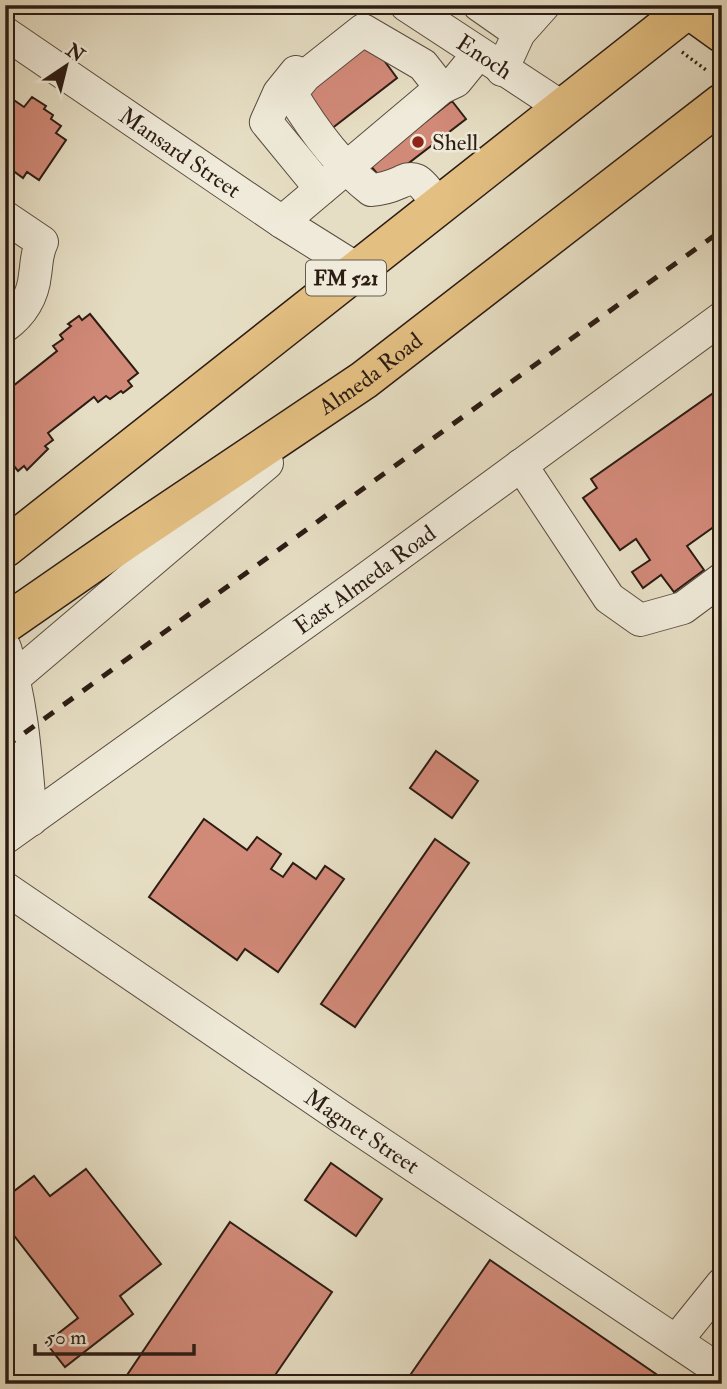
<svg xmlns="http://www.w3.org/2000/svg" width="727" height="1389" font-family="'IM FELL Double Pica',serif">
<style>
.building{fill:#d18978;stroke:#2c1c14;stroke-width:2}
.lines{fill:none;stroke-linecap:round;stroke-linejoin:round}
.minor-casing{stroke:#5a4c40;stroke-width:34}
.major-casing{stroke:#2c1c14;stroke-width:41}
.path{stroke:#2c1c14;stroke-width:3.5;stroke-dasharray:2 3.5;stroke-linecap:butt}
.minor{stroke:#efead9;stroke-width:32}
.major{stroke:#e3bf82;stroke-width:38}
.rail{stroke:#2c1c14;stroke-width:5;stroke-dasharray:12 12;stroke-linecap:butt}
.poi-dot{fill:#8f2418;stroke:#efead9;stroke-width:2.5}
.labels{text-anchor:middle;stroke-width:5;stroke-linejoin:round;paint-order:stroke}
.shield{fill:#efead9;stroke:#665a4f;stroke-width:2}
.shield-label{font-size:21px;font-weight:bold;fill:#2c1c14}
.street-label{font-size:23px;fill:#2c1c14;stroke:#efead9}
.poi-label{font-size:23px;fill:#2c1c14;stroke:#efead9;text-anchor:start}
</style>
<rect width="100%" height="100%" fill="#e6dec4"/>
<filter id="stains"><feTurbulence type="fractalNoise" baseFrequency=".00286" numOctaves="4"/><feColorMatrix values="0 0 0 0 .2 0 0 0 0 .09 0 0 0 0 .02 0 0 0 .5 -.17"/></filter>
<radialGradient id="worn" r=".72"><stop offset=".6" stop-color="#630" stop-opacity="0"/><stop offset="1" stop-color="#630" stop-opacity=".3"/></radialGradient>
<path class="building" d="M361 44H372L397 78 326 133 303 89Z
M5 94 24 107 32 97 46 106 44 109 53 115 51 119 61 126 56 133 66 140 39 180 27 172 23 178 12 170 9 175 5 172Z
M452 101 466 119 384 182 370 165Z
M90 314 138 373 128 381 132 386 123 393 121 391 110 399 106 396 98 402 94 397 48 433 53 440 45 446 48 449 27 470 24 466 18 471 5 455V382L8 380 13 386 57 351 53 346 63 339 60 335 71 326 68 324 79 316 82 320Z
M722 387V521L687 546 704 570 674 592 661 575 643 588 632 572 650 560 636 539 620 550 583 498 597 488 591 479Z
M436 751 478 781 452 818 410 788Z
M204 819 247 850 257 837 281 854 271 869 283 877 293 863 316 879 325 866 344 879 278 972 245 949 237 960 149 897Z
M435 839 469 863 355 1027 321 1004Z
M331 1163 382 1199 356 1236 305 1200Z
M86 1169 161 1264 120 1296 133 1314 65 1367 46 1343 78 1318 5 1224V1198L34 1176 50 1196Z
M230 1222 332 1292 269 1384H121Z
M490 1260 656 1374 649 1384H404Z"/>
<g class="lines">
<defs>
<g id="minor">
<path id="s1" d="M406 5 563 108"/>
<path d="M479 5 519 33"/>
<path id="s2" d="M5 33 282 222 357 269"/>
<path d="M502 70 519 33 544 5"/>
<path d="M296 72 279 93 266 122 321 189"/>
<path d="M438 206C408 158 411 188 371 190 339 165 312 128 291 93L305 76 363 30 423 65 441 88"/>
<path d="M5 217 42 242C36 254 37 263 35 275 33 296 22 314 5 326"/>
<path d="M282 222 441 88 456 81 478 54"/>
<path d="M521 465 609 598 640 620 683 608 722 579"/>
<path d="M5 648C23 704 26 762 31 820"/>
<path d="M15 677 267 463"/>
<path id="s3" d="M5 838 359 584 722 318"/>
<path id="s4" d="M5 888 341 1117 722 1372"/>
<path d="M676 1341 722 1284"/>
</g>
<g id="major">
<path d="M683 5 722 33"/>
<path d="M5 548 693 5"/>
<path id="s5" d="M5 624 126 540 364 380 722 103"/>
</g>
</defs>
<use href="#minor" class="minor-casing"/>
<use href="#major" class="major-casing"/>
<path class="path" d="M682 52 706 70"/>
<use href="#minor" class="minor"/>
<use href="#major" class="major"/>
<path class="rail" d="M5 747 722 230"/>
</g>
<circle class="poi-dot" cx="418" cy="142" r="7"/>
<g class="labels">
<rect class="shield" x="306" y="260.5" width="80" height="35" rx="5"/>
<g class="shield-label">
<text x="346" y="285">FM 521</text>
</g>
<g class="street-label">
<text dy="8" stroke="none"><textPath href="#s1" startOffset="94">Enoch</textPath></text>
<text dy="8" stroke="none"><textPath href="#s2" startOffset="212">Mansard Street</textPath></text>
<text dy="8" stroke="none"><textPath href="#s5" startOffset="443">Almeda Road</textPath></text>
<text dy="8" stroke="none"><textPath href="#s3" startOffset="443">East Almeda Road</textPath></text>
<text dy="8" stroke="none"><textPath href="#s4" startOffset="432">Magnet Street</textPath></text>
</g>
<g class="poi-label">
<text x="432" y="150">Shell</text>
</g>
</g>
<rect width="727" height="1389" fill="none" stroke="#e6dec4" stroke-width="28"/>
<rect x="7" y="7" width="713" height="1375" fill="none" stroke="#2c1c14" stroke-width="3.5"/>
<rect x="14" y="14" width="699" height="1361" fill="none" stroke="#2c1c14" stroke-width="2"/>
<g transform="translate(66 66) rotate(35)" stroke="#efead9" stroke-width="5" paint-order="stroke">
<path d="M0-5L12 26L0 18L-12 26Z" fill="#2c1c14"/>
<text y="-10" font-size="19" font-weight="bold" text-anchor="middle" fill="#2c1c14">N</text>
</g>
<path d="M35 1344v10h159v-10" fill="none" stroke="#2c1c14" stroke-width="3.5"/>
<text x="46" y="1344" font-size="21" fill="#2c1c14" stroke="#efead9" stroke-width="5" paint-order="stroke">50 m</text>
<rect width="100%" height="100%" filter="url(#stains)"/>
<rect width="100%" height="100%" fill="url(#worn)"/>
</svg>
